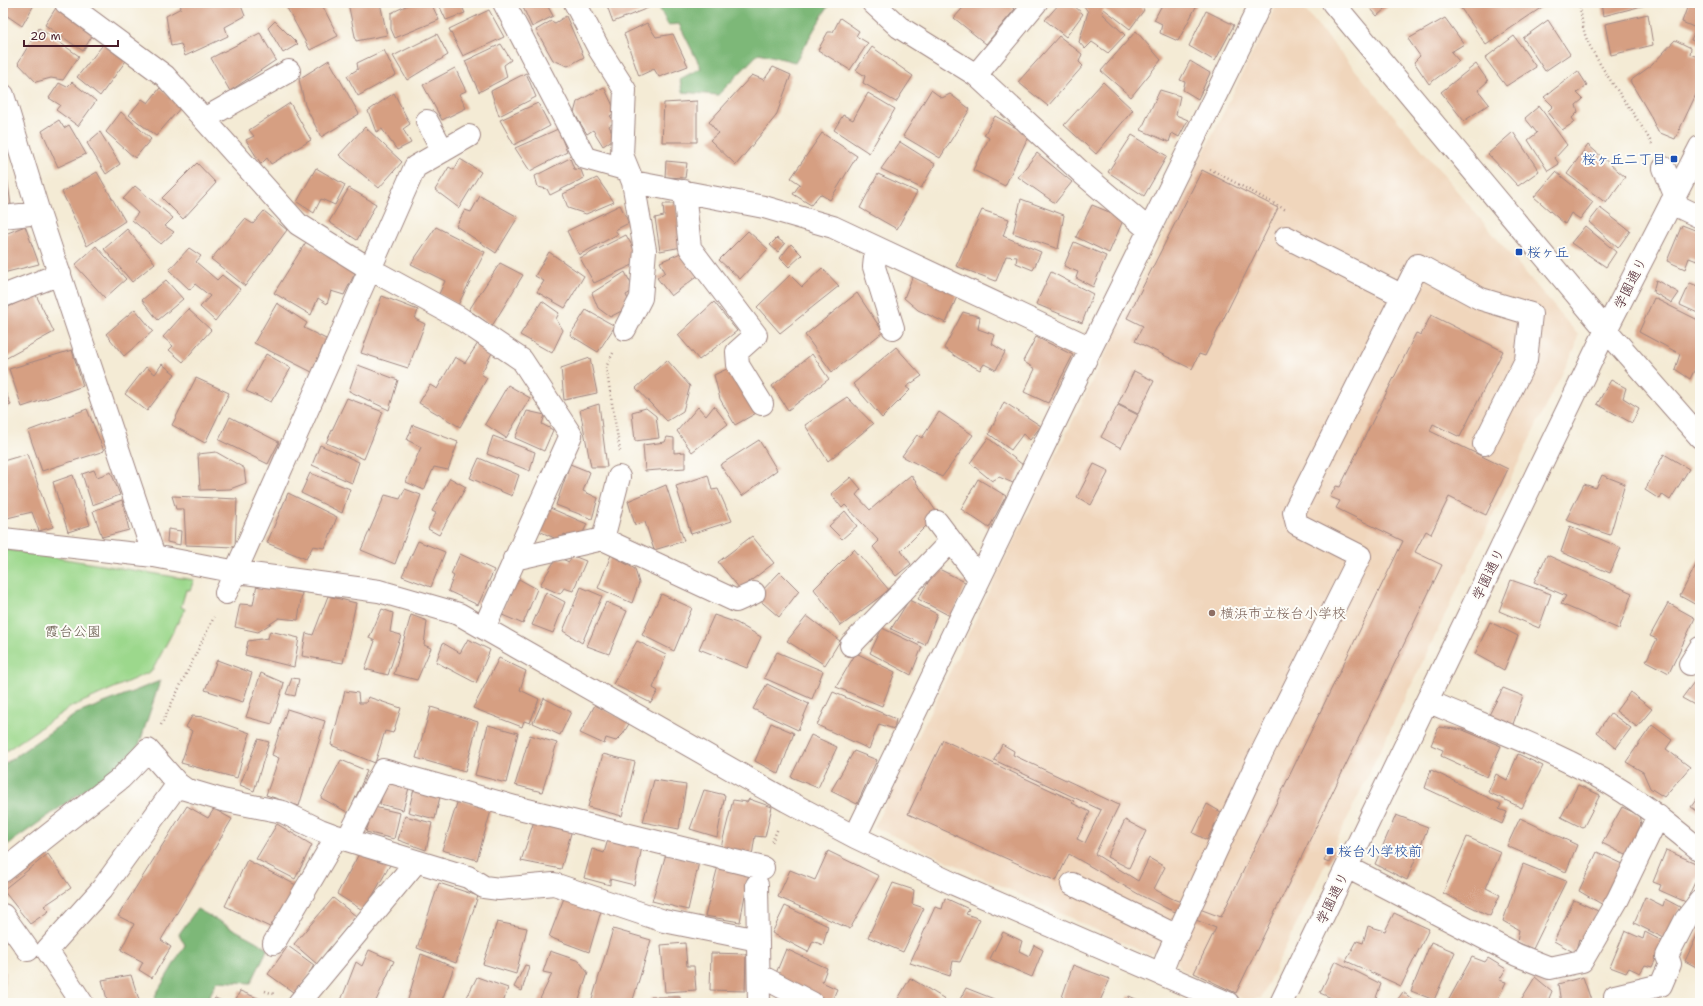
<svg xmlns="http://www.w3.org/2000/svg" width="1703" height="1006" font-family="'Shantell Sans','Klee One',sans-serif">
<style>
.built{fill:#f0d6bc}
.green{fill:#9cd88c;stroke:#737c5c}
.forest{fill:#7db878;stroke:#646c52}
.building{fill:#d69f82}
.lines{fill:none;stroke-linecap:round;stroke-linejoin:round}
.minor-casing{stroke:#9f8580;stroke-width:24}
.path{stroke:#9f8580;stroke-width:2.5;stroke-dasharray:1 3;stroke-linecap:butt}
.minor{stroke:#fff;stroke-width:22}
.transit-dot{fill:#1a4fb4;stroke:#fdfcf7;stroke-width:1.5}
.education-dot{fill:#8d6e63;stroke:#fdfcf7;stroke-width:1.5}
.labels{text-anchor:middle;stroke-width:4;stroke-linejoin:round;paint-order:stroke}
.transit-label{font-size:14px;fill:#164399;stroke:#fdfcf7;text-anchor:start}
.street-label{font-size:14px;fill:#4a1f2b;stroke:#fdfcf7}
.education-label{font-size:14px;fill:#785e54;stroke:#fdfcf7;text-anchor:start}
.park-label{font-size:14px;fill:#635648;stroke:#fdfcf7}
</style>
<rect width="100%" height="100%" fill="#fdfcf7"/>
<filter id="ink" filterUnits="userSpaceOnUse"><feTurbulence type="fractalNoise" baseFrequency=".025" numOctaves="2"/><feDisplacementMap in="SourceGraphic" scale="8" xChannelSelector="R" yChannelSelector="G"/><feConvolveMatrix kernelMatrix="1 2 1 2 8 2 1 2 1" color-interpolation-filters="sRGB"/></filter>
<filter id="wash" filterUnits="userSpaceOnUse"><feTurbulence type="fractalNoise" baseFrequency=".012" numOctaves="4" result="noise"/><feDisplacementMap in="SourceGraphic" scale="16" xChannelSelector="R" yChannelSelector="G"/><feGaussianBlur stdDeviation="0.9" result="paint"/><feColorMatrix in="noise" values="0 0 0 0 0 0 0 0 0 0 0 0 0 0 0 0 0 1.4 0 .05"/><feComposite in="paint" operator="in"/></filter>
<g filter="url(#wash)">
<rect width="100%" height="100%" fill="#f4ebd5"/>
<path class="built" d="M1277 3H1299L1578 335 1575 349 1549 399 1261 998 1245 1000 1180 969 1177 960 1160 951 1148 954 874 827Z"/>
<path class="green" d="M3 549 194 580 190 590H186L181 607 185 609 152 671 69 708 3 753Z"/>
<path class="forest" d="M657 3H815L828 6 795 62 759 53 718 95 682 92 680 79 701 68 679 24 668 25Z
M160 681 139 745 117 767 3 848V765L76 714Z
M197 909 268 948 251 983 217 981 206 1003H157L155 996 185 945 179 934Z"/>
<g id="blocks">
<path class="building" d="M3 3H35L22 26 3 13Z
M59 3 95 31 83 51 45 25Z
M180 3H240L245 16 225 27 228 36 185 56 181 44 171 46 166 16 181 8Z
M291 3H321L338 36 310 50 286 6Z
M348 3H380L387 35 356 41Z
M412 3H431L439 20 395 38 391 29V13Z
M448 3H460L465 13 446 20 440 7Z
M521 3H546L553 16 532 27Z
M606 3H651L653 6 613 22Z
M967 3H1007L1015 9 986 44 954 18Z
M1060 3H1071L1083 14 1066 37 1045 20Z
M1082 3H1139L1144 10 1130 29 1104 9 1102 13 1125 35 1108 53 1092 42 1085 49 1079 42 1088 12Z
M1163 3H1198L1178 41 1160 33 1162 24 1154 20Z
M1366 3H1392L1377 16Z
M1459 3H1548L1486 45 1458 4Z
M1601 3H1650V4L1603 16Z
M1684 3H1700V44L1691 40 1696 28 1682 22 1688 5Z
M489 10 504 37 463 56 449 29Z
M1206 11 1234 25 1215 61 1189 46Z
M1648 14 1653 45 1611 55 1605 24Z
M566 16 584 57 568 66 553 60 536 30 551 21 555 23Z
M840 18 859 31 856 36 868 43 850 70 818 50 828 32H833Z
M1445 18 1464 44 1451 52 1459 61 1429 84 1414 62 1420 56 1408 39Z
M1548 20 1570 54 1545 71 1523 38Z
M275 21 298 44 283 53 268 28Z
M647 23 656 37 673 34 688 66 659 77 654 69 639 76 624 34Z
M39 28 79 56 63 80 51 78 36 82 18 63Z
M1136 31 1161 60 1131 97 1101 71Z
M260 33 276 60 230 91 211 58Z
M437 34 448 55 407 80 393 56Z
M1059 36 1082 54 1079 62 1083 66 1048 106 1018 82Z
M1514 36 1536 67 1506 86 1485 58Z
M1675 40 1691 48 1690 54 1700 58V86L1675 139 1658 132 1649 113 1630 81 1652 65Z
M106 41 128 58 100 96 77 77Z
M501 44 511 60 504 65 507 77 479 92 465 61Z
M872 47 913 76 896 102 863 83 865 76 856 70Z
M384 50 396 75 358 96 347 76 358 69 357 63Z
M329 60 359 114 321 137 305 105 299 79Z
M1190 61 1210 73 1198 99 1183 90 1185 82 1180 80Z
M1476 64 1488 81 1478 90 1489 104 1464 121 1441 92Z
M773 67 791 75 776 116 736 165 710 140 718 133 709 122 752 75 764 80Z
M455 68 466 91 459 94 466 108 442 120 423 85Z
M1578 71 1587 85 1577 93 1583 99 1576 105 1578 112 1572 118 1575 122 1562 130 1547 112 1553 106 1544 97Z
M526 73 536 97 499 116 491 91Z
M72 82 96 101 78 126 56 110 60 105 49 98 59 83 67 87Z
M1103 82 1133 110 1096 154 1064 125Z
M604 87 616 112 610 116 615 122 609 126 615 138 603 146 593 130 587 134 574 113 577 102Z
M160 88 182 106 156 136 129 115 142 99 148 103Z
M931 90 942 98 950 94 970 109 940 158 903 136Z
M1160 90 1180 96 1176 115 1188 120 1179 137 1172 133 1169 142 1141 130Z
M394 93 410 124 403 129 411 143 397 150 382 129 376 132 368 111Z
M868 93 895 109 869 153 834 130 843 115 853 120Z
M697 101V142H662L664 103Z
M290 103 311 140 271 164 267 158 261 164 246 140 254 136 249 130Z
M538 103 550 126 514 145 500 120Z
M1539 106 1567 145 1555 158 1559 164 1548 171 1528 140 1537 133 1525 118Z
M121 112 151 139 135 158 106 132Z
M995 116 1029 135 1005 186 973 170 989 138 984 135Z
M59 120 64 128 69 125 86 154 58 167 42 131Z
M365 127 402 162 379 188 339 155Z
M558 129 567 152 530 171 515 148Z
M100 132 120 164 106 174 87 143Z
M1513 132 1539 171 1518 186 1488 154Z
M822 133 857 156 830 200 820 194 811 205 793 194 800 184 791 178Z
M1132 135 1167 156 1144 196 1108 172Z
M900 142 935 164 921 188 881 169Z
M1588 145 1625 177 1606 203 1567 174Z
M1037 153 1072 182 1055 203 1018 177Z
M570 158 574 169 581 170 584 178 550 195 547 189 538 187 535 176Z
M460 159 481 172 459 208 435 190 449 167 454 170Z
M666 161 687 163 685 178 665 177Z
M197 163 216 183 183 219 162 198Z
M316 168 345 185 335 205 321 199 314 213 297 202Z
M3 170H6L11 205H3Z
M1202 170 1278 208 1205 356 1199 354 1192 369 1135 341 1143 326 1127 318Z
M97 172 125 221 87 246 62 192Z
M1556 172 1593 202 1580 219 1571 213 1565 224 1534 197Z
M878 174 917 192 897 229 860 208Z
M597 178 614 202 586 214 568 208 563 194Z
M135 186 173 218 165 226 174 232 161 244 132 220 138 213 123 199Z
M349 188 376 204 357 240 329 222Z
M480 196 518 217 496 253 456 226 465 210 471 212Z
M1021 199 1064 215 1058 249 1013 233Z
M663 204H676L682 247 660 251 655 218 664 216Z
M620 205 629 223 615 230 618 234 579 255 567 231Z
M1092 205 1124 218 1109 253 1076 237Z
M1600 208 1630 231 1618 248 1589 222Z
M982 210 1009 219 1003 236 1041 252 1033 270 1016 263 1017 257 1006 256 996 281 956 266Z
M264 211 287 230 245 286 211 259 245 219 253 224Z
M1682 225 1700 232V251L1697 261 1689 258 1685 269 1667 261Z
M25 226 39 264 3 273V235Z
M1585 226 1616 252 1606 267 1571 243Z
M436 227 485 252 458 305 439 294 445 281 411 264Z
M127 229 155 263 132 282 104 249Z
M748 231 768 249 740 279 719 260Z
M626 235 635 251 637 263 594 283 580 258Z
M777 238 785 244 778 252 770 245Z
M306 242 356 271 344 295 331 291 327 304 318 298 311 315 274 293Z
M1074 242 1106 256 1093 287 1076 278 1078 272 1064 266Z
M791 244 802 255 789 267 780 258Z
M96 246 126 279 105 298 75 265Z
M189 248 201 256 196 262 217 280 222 275 240 289 215 321 200 307 210 296 195 284 190 290 169 270Z
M549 252 584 276 565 308 537 292 544 281 535 276Z
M683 252 700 274 671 296 657 278 665 272 660 262Z
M500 263 523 275 492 326 469 310Z
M822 268 839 286 780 333 757 307 790 275 802 287Z
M625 272 634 290 626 295 631 306 610 317 598 308 592 293Z
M1051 272 1093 294 1082 323 1036 304Z
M914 273 958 294 946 323 918 310 904 298Z
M166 280 183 299 158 320 142 300Z
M1656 280 1679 293 1672 303 1653 292Z
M1690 283 1700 287V314L1680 305Z
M35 293 54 332 3 360V310Z
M857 293 883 332 832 372 805 335Z
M382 296 418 310 415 319 425 324 408 368 361 353Z
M1654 298 1700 321V359L1690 379 1675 369 1680 354 1639 332Z
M542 301 559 313 556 319 563 330 552 353 520 335Z
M714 302 737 331 699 360 678 335Z
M277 303 307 323 304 328 326 339 312 372 254 343Z
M135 309 153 331 124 356 106 334Z
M188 309 211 330 183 362 169 350 173 346 163 337Z
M586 310 615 326 598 352 570 335Z
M963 312 980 317 978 329 995 335 992 344 1005 352 996 370 984 364 980 370 958 358 944 348Z
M1431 315 1503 351 1460 437 1433 424 1430 431 1508 469 1486 515 1449 497 1431 534 1426 531 1415 552 1442 565 1236 993 1194 973 1216 928 1168 909 1140 895 1069 854 1056 881 908 814 943 740 1074 801 1072 803 1090 812 1077 839 1085 843 1101 810 994 760 1002 744 1014 751 1013 755 1119 805 1095 854 1138 881 1149 858 1165 867 1154 889 1173 899 1221 917 1403 541 1336 508 1340 501 1330 497 1336 486 1340 487 1416 333 1421 335Z
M1036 337 1073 355 1048 403 1024 392 1035 369 1023 361Z
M480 340 494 349 481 374 487 378 460 427 419 403 430 385 437 389 455 357 465 363Z
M896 347 922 376 906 387 910 390 882 418 853 384Z
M72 350 83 386 22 407 9 369Z
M266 354 291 368 271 402 246 391Z
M812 354 829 379 788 410 772 386Z
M590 358 597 393 564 400 561 368Z
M667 360 690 386 683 411 667 421 636 388Z
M162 364 175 374 147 411 125 394 146 367 155 374Z
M358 365 398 380 389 410 349 391Z
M731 367 758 412 735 425 720 399 714 375Z
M1134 371 1154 381 1138 414 1118 404Z
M196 378 229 393 205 443 172 425Z
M1611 380 1626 388 1623 398 1639 408 1632 423 1597 404Z
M508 385 530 398 506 438 485 424Z
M3 387 11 405 3 408Z
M847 397 873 424 828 461 805 425Z
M347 398 383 412 364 459 326 443Z
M1004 402 1041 426 1030 440 1023 434 1011 450 989 434Z
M599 404 607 467H591L580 410Z
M1118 405 1138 415 1121 448 1101 437Z
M714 406 728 424 692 452 677 431 698 407 706 416Z
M646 408 656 416 659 438 635 441 632 412Z
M87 409 104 451 42 471 28 431Z
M527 411 545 415 542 424 553 430 544 451 515 438Z
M939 412 973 435 942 477 902 456 917 435 922 438Z
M230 417 279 442 268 464 219 440Z
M413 425 458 442 448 470 434 467 424 490 406 482 421 447 407 440Z
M493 436 535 452 530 471 487 454Z
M667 437 674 438V453L685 452V468L645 471 643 445 665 442Z
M988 438 1023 465 1013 483 999 477 992 481 970 463Z
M759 440 777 470 742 496 720 465Z
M320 445 359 462 352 483 312 465Z
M216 452 244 468 246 483 230 489 200 490 198 454Z
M27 454 53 527 39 531 32 512 3 519V461Z
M1664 454 1689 469 1670 500 1661 494 1659 499 1645 490Z
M479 458 519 475 512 496 470 478Z
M570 464 590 472 583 491 598 498 592 519 556 505Z
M1094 464 1109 471 1091 505 1077 497Z
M94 470 97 477 111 472 120 495 92 505 82 474Z
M310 473 350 489 342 513 301 493Z
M73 475 90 525 68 532 53 482Z
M708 475 712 490 718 489 732 521 691 534 676 486Z
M911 475 938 514 901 551 911 564 896 576 873 547 879 541 845 505 842 508 831 494 851 477 861 489 856 495 870 510Z
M1602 475 1625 484 1610 535 1566 520 1584 484 1596 488Z
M450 478 466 487 439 535 428 529 436 513 432 511Z
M978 479 1006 496 989 528 961 509Z
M666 485 684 541 654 550 645 522 635 525 628 501Z
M405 489 421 495 395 564 361 550 385 495 400 499Z
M288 493 337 517 325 548 313 546 306 559 267 543Z
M172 496 237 499 235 547 186 545 184 509H176Z
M122 500 129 530 102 537 93 511Z
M550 508 587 524 580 539 564 534 561 541 539 531Z
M845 511 857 526 842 539 829 526Z
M1570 526 1621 548 1610 573 1561 552Z
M168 529 181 531 180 545 167 542Z
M752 536 774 563 740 589 718 562Z
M418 541 445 552 431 587 402 576Z
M854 549 889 590 841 626 814 589Z
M460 554 494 570 478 605 448 591 454 576 451 574Z
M611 555 635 569 639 583 632 603 598 588Z
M1547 555 1632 593 1619 629 1561 604 1566 596 1534 582Z
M573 556 586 561 573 591 564 588 560 594 540 585 557 557 569 562Z
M1700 557V607L1680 596Z
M937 568 967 583 952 617 918 599Z
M780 572 799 591 779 617 756 597Z
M517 578 537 589 523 624 500 614Z
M1511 580 1551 594 1539 628 1499 611Z
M257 584 302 593 298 620 279 618 258 632 235 627 240 604 253 605Z
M581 587 602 596 582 643 563 631Z
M546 592 565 602 553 633 532 625Z
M661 594 692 608 674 651 642 635Z
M328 596 356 603 343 663 302 656 306 633 313 635Z
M909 600 937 614 925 645 891 629Z
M606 602 627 611 609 654 587 646Z
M1668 603 1695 618 1669 673 1646 661 1657 639 1650 636Z
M382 609 393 613 390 632 401 635 388 675 365 669 375 641 369 638Z
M411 615 427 621 424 645 431 648 417 680 394 674Z
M714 615 737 623 761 637 747 668 699 649Z
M807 616 840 641 825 665 787 641Z
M1490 622 1518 636 1504 670 1475 654Z
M882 628 922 647 911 675 870 653Z
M270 631 299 638 294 667 245 655 248 641 268 638Z
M468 639 490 650 476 683 436 662 443 643 460 653Z
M637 641 666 655 653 688 658 691 651 703 613 684Z
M777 652 823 671 812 699 764 678Z
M856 653 895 672 882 706 836 687Z
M499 658 526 671 520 690 539 699 530 723 524 721 522 727 473 708Z
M217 660 252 673 243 702 205 690Z
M261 673 284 683 272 724 246 717Z
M1700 674V708L1682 698Z
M292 678 299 679 295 696 286 694Z
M767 684 809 704 798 730 753 709Z
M1503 688 1523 696 1512 727 1489 715Z
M345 691 358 693 359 703H366L368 697 401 708 393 733 385 731 375 763 331 745Z
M833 692 896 719 894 729 879 724 869 749 817 725Z
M1630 692 1652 709 1637 727 1616 711Z
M544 698 571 712 560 735 533 723Z
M595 705 630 722 623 734 616 741 606 738 604 744 580 733Z
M431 707 478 722 465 772 416 758Z
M287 709 325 721 299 806 266 795 279 758 272 755Z
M1611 713 1631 728 1616 748 1597 732Z
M192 716 205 717 250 733 237 778 181 763 192 731 186 727Z
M771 723 794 733 779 774 755 761Z
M488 725 518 733 506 783 475 775Z
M1652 725 1672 740 1666 749 1690 767 1664 797 1650 788 1643 772 1626 762Z
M1439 727 1463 730 1501 746 1487 777 1441 756 1443 750 1431 745Z
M530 735 557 743 542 792 515 785Z
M811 735 837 747 818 788 791 777Z
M258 739 269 742 254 791 240 785Z
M854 751 877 760 857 804 831 791Z
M603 754 635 762 622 816 588 807Z
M1518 754 1543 766 1522 808 1488 792 1496 774 1507 780Z
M341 760 367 771 349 813 321 798Z
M1431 770 1501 804 1499 809 1507 812 1502 824 1425 788Z
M386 778 410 784 403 810 380 804Z
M654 780 686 785 679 829 643 822Z
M415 785 441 792 435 819 408 812Z
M1578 785 1600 795 1583 828 1561 817Z
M704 790 725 795 717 837 690 829Z
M1700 794V813L1691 807Z
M749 799 772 807 765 837 755 836 752 856 721 847 733 800 747 802Z
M458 800 492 807 477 860 442 850Z
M1207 804 1221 812 1207 840 1193 833Z
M187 806 208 818 214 809 232 819 161 940 171 947 152 978 139 970 143 962 121 950 134 924 118 916Z
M374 807 400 813 394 839 366 832Z
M1622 807 1639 815 1642 830 1628 856 1602 843Z
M1396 815 1428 827 1407 880 1375 864Z
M405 816 432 823 426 850 398 840Z
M535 818 573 826 561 869 521 861Z
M1520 818 1577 845 1566 872 1507 846Z
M1125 820 1146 831 1129 868 1107 857Z
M277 824 312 845 295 879 256 859Z
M609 836 642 847 634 885 610 879V885L584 878 592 849 604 853Z
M1467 837 1501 852 1486 888 1500 895 1490 916 1443 893Z
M1330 848 1334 850 1329 863 1324 861Z
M1666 850 1700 865V871L1686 902 1659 890 1661 885 1653 882Z
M828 851 879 876 850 929 778 897 790 870 815 880Z
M1597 852 1623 864 1605 906 1579 891Z
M48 854 71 888 44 906 49 911 30 924 3 890Z
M359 854 372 859 373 855 390 865 364 911 337 894Z
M666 854 699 862 688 910 652 901Z
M247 860 296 885 274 929 225 906Z
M1523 864 1566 881 1533 949 1517 942 1519 930 1503 921Z
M718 866 749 873 740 922 705 916Z
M439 883 478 896 456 963 417 948Z
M893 883 914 890 912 904 924 908 903 952 868 937Z
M1645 897 1663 906 1665 899 1680 907 1666 939 1634 923Z
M333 898 356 916 318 965 294 944Z
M564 898 601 911 589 952 549 937Z
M945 898 969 909 966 914 980 919 960 962 953 961 950 976 910 963 935 907 942 909Z
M1574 900 1598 911 1585 941 1579 939 1575 953 1554 941Z
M785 906 828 926 823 945 813 941 808 952 772 933Z
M1394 913 1429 929 1401 986 1346 961 1357 941 1363 943 1368 926 1385 931Z
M497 922 527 928 516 974 483 964Z
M613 929 651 940 632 1003H591Z
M1700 929V969L1685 961Z
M1625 931 1643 939 1645 932 1664 942 1652 967 1645 965 1640 973 1629 968 1626 973 1610 967Z
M1003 932 1022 941 1019 951 1029 956 1034 945 1043 950 1032 977 990 959Z
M1431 942 1455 952 1434 1000 1411 991Z
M685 943 687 966H694L696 990 665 992 661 945Z
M288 946 314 965 297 995 268 974Z
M786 949 827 968 822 982 837 989 831 1003 774 978Z
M369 950 394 961 375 1003H340L356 962 362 966Z
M550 951 579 961 588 973 578 1003H538L552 974 543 972Z
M711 953 746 954 745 991 710 990Z
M421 954 454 967 441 1003H407Z
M1472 957 1485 962 1488 958 1506 969 1499 980 1506 982 1496 1003H1447Z
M1335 961 1381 984 1374 1003H1343L1320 993Z
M525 965 529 966 522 991 514 987Z
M1073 965 1110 979 1099 1003H1060Z
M3 972H6L4 990H3Z
M131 975 140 1003H108L102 980Z
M477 977 508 988 503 1003H464Z
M1535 977 1552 991 1548 1001 1550 1003H1519Z
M1583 977 1592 1003H1561L1558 984Z
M910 978 945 999 943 1003H907L898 999Z
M966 988 994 999 993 1003H958Z
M240 991 260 999 259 1003H234Z
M1403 992 1417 1003H1395Z
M1129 996 1145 1003H1126Z
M651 997H680V1003H651Z
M215 998 227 1003H212Z"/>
</g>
</g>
<g filter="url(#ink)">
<use href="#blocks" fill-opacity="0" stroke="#9f8580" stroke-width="1"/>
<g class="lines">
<defs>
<path id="minor" d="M66 3 165 76 298 224 370 269 226 593
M504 3 585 158 628 170
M575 3 599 49 625 90 622 155 633 182 645 250 641 298 625 329
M873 3 899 27 976 75 1083 174 1149 230
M1333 3 1606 330 1700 437
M976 75 1036 3
M3 95 39 213 154 556
M204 119 289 71
M427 121 443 151
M469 136 415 167 370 269 458 317 522 360 571 435 484 628
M1664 168 1675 195
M633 182 764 207 833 227 1091 348
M684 191 690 248 756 335 737 352 738 365 762 404
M1671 203 1700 217
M3 217 39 213
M1286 237 1403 296
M876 248 874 267 893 328
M3 296 60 274
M937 522 979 578
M3 539 154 556 237 572 379 591 459 614 787 801 855 837 954 884 1228 1003
M603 539 736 601 754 593
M514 559 603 539 619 477
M851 645 951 541
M1690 664 1700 648
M1427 701C1486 726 1546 748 1602 779 1637 798 1669 825 1700 850
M178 784 185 789 222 800 283 812 320 830 347 840 383 770 515 807 763 868
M855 837 1091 348 1261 3
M347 840 468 877 484 887 499 889 554 884 664 921 758 940
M1347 867 1517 955 1550 968 1582 961 1618 899 1658 816
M3 871 121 778 148 750 178 784 102 889 47 950 82 1003
M1072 884 1177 936
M757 885 759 1003
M3 915 28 950
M274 943 337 836
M1161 973 1168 955 1258 760 1360 556 1297 524 1294 512 1418 265 1481 299 1531 314 1526 360 1484 444
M759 975 812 1003
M1615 996 1661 985 1670 964 1667 956 1686 919 1700 901
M299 1003 416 862
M1281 1003 1606 330 1700 147"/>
</defs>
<use href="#minor" class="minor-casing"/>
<path class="path" d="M1579 3C1582 15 1582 31 1588 42 1606 79 1633 109 1652 144
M1210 169 1286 210
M613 353 606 367 620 451
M161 725 214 617
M772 842 778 828
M265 991 274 994"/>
<use href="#minor" class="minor"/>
</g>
</g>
<g class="transit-dot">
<rect x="1670" y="155" width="8" height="8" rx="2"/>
<rect x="1515" y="248" width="8" height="8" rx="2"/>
<rect x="1326" y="847" width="8" height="8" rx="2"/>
</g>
<circle class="education-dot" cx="1212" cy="613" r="4"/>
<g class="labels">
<g class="transit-label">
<text x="1666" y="164" text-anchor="end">桜ヶ丘二丁目</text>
<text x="1527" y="257">桜ヶ丘</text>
<text x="1338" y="856">桜台小学校前</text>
</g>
<g class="street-label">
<text transform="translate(1630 283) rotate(-63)" y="5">学園通り</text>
<text transform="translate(1488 574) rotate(-64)" y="5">学園通り</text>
<text transform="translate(1332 898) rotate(-64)" y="5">学園通り</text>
</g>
<g class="education-label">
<text x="1220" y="618">横浜市立桜台小学校</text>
</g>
<g class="park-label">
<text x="73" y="636">霞台公園</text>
</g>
</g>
<rect width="1703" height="1006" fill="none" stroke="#fdfcf7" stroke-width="16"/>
<path d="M24 40v6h94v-6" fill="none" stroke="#4a1f2b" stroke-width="2"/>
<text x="30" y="40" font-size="12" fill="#4a1f2b" stroke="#fdfcf7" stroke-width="3" paint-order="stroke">20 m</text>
</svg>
